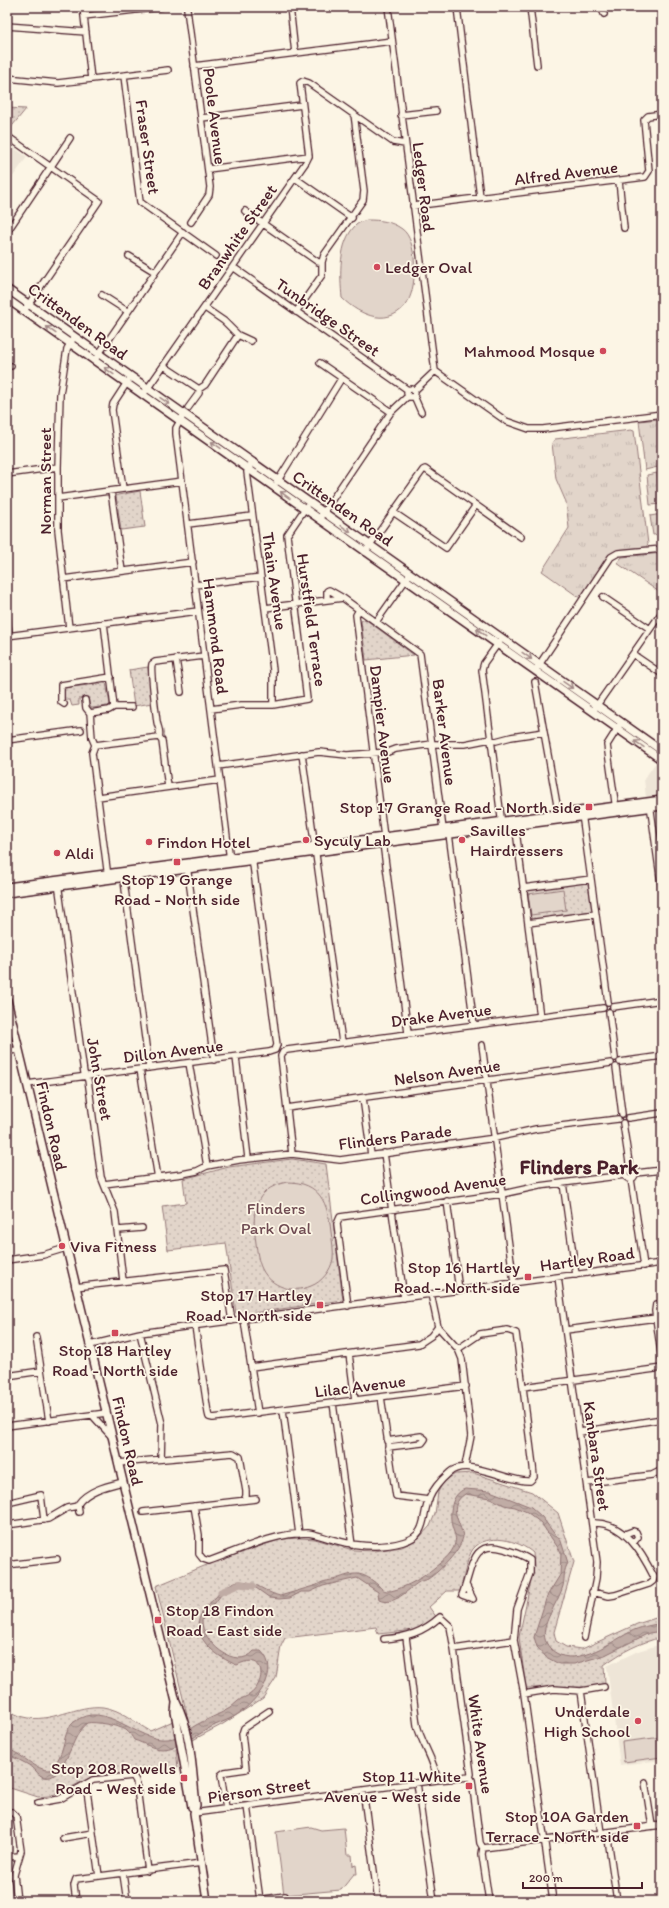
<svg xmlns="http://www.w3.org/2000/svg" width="669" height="1908" font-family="Itim,sans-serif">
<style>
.built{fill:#eee5d7}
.grass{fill:url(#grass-tufts);stroke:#967a7a}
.park{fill:url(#park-dots);stroke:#967a7a}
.pitch{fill:#e2d5ca;stroke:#967a7a}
.water{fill:url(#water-waves);stroke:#917474}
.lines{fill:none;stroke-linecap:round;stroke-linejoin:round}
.river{stroke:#c0aca5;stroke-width:7}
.minor-casing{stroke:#4a1f2b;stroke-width:8}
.major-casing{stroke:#4a1f2b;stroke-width:10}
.minor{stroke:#fcf5e5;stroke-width:5.5}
.major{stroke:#fcf5e5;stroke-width:7}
.oneway{stroke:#a38a88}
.poi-dot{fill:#d1495b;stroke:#fcf5e5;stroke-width:1.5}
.labels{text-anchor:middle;stroke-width:3.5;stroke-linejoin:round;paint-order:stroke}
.street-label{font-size:17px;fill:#4a1f2b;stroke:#fcf5e5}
.poi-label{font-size:17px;fill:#4a1f2b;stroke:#fcf5e5;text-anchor:end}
.park-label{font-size:17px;fill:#704c53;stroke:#fcf5e5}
.district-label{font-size:21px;font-weight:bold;fill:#4a1f2b;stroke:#fcf5e5}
</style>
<defs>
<pattern id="grass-tufts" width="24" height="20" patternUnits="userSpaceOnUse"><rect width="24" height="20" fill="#e2d5ca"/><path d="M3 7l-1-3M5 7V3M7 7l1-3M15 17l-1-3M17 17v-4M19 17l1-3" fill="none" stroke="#c3b6ae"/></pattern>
<pattern id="park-dots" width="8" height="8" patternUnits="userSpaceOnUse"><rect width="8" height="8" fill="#e2d5ca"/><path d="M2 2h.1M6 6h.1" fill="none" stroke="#c3b6ae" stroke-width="1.8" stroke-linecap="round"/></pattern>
<pattern id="water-waves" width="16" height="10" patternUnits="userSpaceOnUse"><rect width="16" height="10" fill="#c0aca5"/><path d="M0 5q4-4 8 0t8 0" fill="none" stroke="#9e8b87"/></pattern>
</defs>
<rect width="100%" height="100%" fill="#fcf5e5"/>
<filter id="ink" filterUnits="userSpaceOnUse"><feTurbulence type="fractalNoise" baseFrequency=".025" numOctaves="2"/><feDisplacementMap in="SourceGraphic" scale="8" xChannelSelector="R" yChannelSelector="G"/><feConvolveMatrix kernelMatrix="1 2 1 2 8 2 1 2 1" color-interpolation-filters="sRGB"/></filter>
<g filter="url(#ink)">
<path class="built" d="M7 143 27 157 7 185Z
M657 761 662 764V796L646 798 644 779Z
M662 1644V1760L620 1765 607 1666 638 1651Z"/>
<path class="grass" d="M659 419 662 440V466L645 470 639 421Z
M631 430 634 431 648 544 646 547 618 550 608 556 580 598 542 571 569 528 566 502 556 479 552 443 555 439Z
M657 473 661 504 650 505 647 475Z
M662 514V534L653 535 650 516Z
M662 553V573L660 576 662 582V594L617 563 622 557Z"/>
<path class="park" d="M7 108 26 109 8 131 7 130Z
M140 491 145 527 121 530 116 496 118 495Z
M365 619 414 655 366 660 361 621Z
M148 667 152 703 134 706 129 670Z
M106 683 110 704 108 706 92 708 90 707 88 697 79 699V705L72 706 70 700H64L63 688Z
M588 882 592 911 531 920 526 891Z
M292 1159 326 1164 343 1300 239 1315 236 1313 226 1243 168 1250 162 1206 186 1203 183 1179 229 1167Z
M473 1473 532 1492 558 1513 574 1562 554 1632 556 1641 566 1647 582 1649 637 1624 662 1616V1637C639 1643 623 1651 604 1665L605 1683 591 1687 526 1688 519 1637 534 1566 533 1553C519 1540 487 1532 473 1549 467 1557 463 1581 460 1591H447L429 1607 437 1618 415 1630 378 1634 376 1627 285 1638 281 1646 276 1678 263 1698 223 1724 176 1749 178 1768 93 1776 64 1791 49 1796 38 1797 7 1787V1710C12 1712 18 1716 24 1717 50 1724 77 1704 103 1707 122 1710 134 1722 150 1731L187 1715 156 1586 209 1564 281 1539 300 1538 315 1539 353 1550 374 1551 402 1547 419 1538 430 1526 435 1514 438 1492 444 1481 455 1474Z"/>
<path class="pitch" d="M367 220C380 220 391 221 402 229 418 240 417 286 408 301 391 329 360 316 342 298 340 276 338 242 356 225 358 223 363 221 367 220Z
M563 889 566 910 531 915 528 894Z
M287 1182C320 1182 328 1203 331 1232 332 1240 334 1250 333 1259 331 1270 322 1282 311 1286 293 1294 271 1287 262 1269 258 1261 257 1251 256 1243 252 1214 252 1189 287 1182Z
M662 1737V1757L624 1762 622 1742Z
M311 1827 321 1830 344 1828 347 1855H352L353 1866 356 1865 357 1874H354L341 1890 284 1895 276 1832Z"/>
<path class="water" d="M465 1489 490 1491 531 1507 542 1517 556 1536 560 1538 568 1563C563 1571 565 1577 563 1586 561 1593 557 1600 554 1606 548 1619 538 1635 550 1648 571 1671 608 1644 630 1632 639 1627 652 1625 662 1623V1631L649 1633 605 1655 574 1664H559L546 1657 537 1647 534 1637 547 1596 560 1575 561 1552 541 1523 527 1512 515 1507 504 1505 490 1498 465 1494C446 1507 461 1522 463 1537 460 1551 440 1571 428 1579 425 1581 422 1580 419 1582 408 1589 394 1607 379 1600L378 1592 357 1578 323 1586 310 1592H301L290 1598 279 1599 270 1598 256 1588 237 1584 221 1595 202 1620C201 1641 236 1672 254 1651H261C282 1672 256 1701 238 1714 231 1719 222 1722 213 1726 201 1733 177 1749 163 1749 152 1749 144 1743 134 1740 132 1737 130 1733 126 1730 120 1726 94 1721 87 1723 71 1733 66 1783 43 1777 38 1775 36 1770 32 1767 24 1762 15 1758 7 1754V1749C22 1753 35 1771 51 1770 52 1769 60 1757 60 1755 65 1745 64 1730 74 1722 105 1698 137 1743 168 1739 181 1738 189 1728 200 1723 210 1718 220 1714 230 1708 235 1704 239 1699 245 1697 266 1689 269 1649 237 1665 218 1658 186 1635 203 1611 206 1606 211 1602 215 1598 221 1591 231 1581 240 1581 255 1581 266 1593 280 1596L317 1585C323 1580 332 1581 339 1578 357 1571 364 1573 378 1585 381 1588 383 1591 388 1591 396 1592 423 1578 429 1572 437 1565 453 1555 455 1543 457 1537 453 1531 452 1526 449 1513 451 1494 465 1489Z"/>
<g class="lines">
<path class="river" d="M221 1592 240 1584 253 1586"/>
<defs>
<path id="minor" d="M83 7 91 79
M290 7 295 53
M388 7 435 371
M457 7 480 197
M530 7 537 65
M601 7 604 14
M187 9 210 187 209 195 191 222
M84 16 161 7
M7 26 86 32
M194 66 392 41
M124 76 140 202 216 256
M7 78 58 83 168 70
M401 115 436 111
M202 118 302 105
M7 136 99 201 24 311
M208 169 309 156
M295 178 352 218
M619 181 624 228
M413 206 645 177 649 171 644 120 648 116 662 114
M245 211 318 262H322
M7 232 70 138
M129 256 155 272
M233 267 408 390
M102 295 127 311
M296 312 322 275V262L324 255 363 200 364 191 354 114
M238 335 251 341
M94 361 183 232
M320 363 391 412
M7 366H11
M164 366 199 389 205 385 238 335 224 321 205 308
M435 371 506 421 529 429H543L662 414
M407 393a4 4 0 1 1 8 0a4 4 0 1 1-8 0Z
M414 391 435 371
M143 395 306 162 309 156 300 83 303 81 309 83 393 142 405 144
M414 396 421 412
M188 408 199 393V389
M184 414 176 428V434L230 860
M252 462 247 472 273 670V705
M7 474 58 467
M277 482 341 379
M123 489 112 410 113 404 128 381
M111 491 122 571
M58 498 182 481
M393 512 446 548 476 505
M319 519 391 412 408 396
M188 524 252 516
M365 552 423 470 425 469 521 537
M63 579 193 562
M195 585 261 577
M603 597 650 629
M327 600V591L329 590 343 598
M265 608 343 598 420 654 443 829 449 834 474 1025
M359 610 356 615 384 837 383 843 408 1033
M7 616 9 635
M376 622 410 574
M69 628 58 530V467L60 394 67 349 74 337
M7 636 198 611
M634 655 662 674
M176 659 181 692
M537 668 611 557 618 553 662 549
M535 682 559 816
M85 700 86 708 90 713
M64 704 61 702V685L111 677
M114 707H132
M595 708 662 612
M211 709 241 705H273L307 699 287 535 306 507
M159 737C161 731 158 728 157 722 156 713 150 670 152 664L155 662 204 656
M7 740 81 730
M95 745 92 738 90 713 109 710 114 707 104 623
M95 745 92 753 108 877
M95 745 159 737 162 741 168 787
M302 754 342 1042
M218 766 319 752 347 755 388 752 396 749 432 744H465L490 739 496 741 511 737 544 732
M98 797 220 780
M650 804 662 891
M616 809 607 745 619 726
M582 814 608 1002
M515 823 540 1017
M502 825 482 670 484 663 502 638
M187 866 214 1060
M123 874 149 1068
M58 883 84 1073 88 1080 101 1177 115 1212 123 1281
M523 888 591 879
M528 923 596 914
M613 1007 662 1000
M609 1012 615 1058
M482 1045 514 1283
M7 1051 19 1050
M236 1057 248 1158
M620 1062 662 1056
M189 1063 207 1166
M616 1067 622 1114
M140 1069 158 1178
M27 1084 269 1052 275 1050 277 1045 252 857
M363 1098 371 1155
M287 1108 611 1063
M628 1118 662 1113
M623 1123 630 1169
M384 1153 404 1298
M292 1154 281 1056 283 1052 287 1050 603 1008
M625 1174a5 5 0 1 1 10 0a5 5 0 1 1-10 0Z
M636 1173 662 1170
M631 1179 644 1266
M563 1183 576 1275
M104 1184 182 1174 197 1171 207 1166 239 1160 292 1154 340 1160 495 1138 536 1129 618 1119
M447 1201 459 1290
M118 1230 142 1228
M7 1260 43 1255 66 1248
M558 1277 597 1562 596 1578 584 1638
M75 1287 224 1270 232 1321
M431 1294 438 1327 458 1349 462 1359 471 1436 465 1466
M656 1304 655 1311 662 1361
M348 1306 337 1224 340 1217 502 1194 539 1186 625 1175
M244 1320 258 1413
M195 1326 208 1413 209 1417 213 1418 466 1386
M566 1330 656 1318
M140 1333 162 1424 161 1459
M36 1337 49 1421
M90 1345 140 1333 662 1263
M349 1354 355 1400
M251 1367 419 1344 431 1336 438 1327
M7 1376 41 1371
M523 1387 662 1368
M381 1397 396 1496 429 1500
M333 1403 352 1545
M283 1410 299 1534
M92 1415 112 1437
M7 1426 106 1413
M580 1432 662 1419
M387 1441 421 1436 425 1439 422 1443 388 1447
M118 1463 233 1453 240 1457 246 1491V1496L244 1500
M587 1483 652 1475 662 1470
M7 1503 41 1495 44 1520
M194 1506 199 1535V1554L203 1559 209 1561C240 1550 274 1533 308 1533 316 1534 326 1538 334 1540 356 1546 380 1549 403 1542 428 1535 421 1518 429 1499 433 1489 441 1480 449 1473 467 1456 508 1483 530 1481L534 1477 533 1466 516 1333 507 1330 480 1334 458 1349
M79 1512 78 1504C88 1490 107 1486 123 1482
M143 1512 256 1499
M7 1525 48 1519 67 1508 78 1506
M625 1534 633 1531 636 1532 638 1537 633 1543
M7 1565 57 1559
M466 1585 473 1599 462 1595C472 1572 470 1538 504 1549 514 1552 522 1554 530 1560V1573L517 1609 514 1640 524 1694 553 1901
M592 1592 609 1596 615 1595 649 1584 653 1581 654 1577C642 1553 624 1521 592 1523
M406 1637 417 1725C422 1745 435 1760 437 1780
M384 1639C407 1637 422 1633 440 1617L450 1626 454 1649 471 1774 470 1777 472 1780 480 1843 483 1848 482 1854 489 1901
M454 1649 514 1640
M581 1691 601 1833
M524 1694 554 1689 581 1691 604 1687
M645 1782 652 1826
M417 1783 434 1901
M86 1784 99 1876
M363 1790 378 1901
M38 1803 60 1799 93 1780 133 1776 136 1781 148 1871
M247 1806 260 1900
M226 1808 221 1775 225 1772 246 1769 242 1734 244 1728 269 1711
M7 1813 12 1812 16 1816 21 1851 14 1875 17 1901
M194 1813 437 1780 470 1777
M607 1832 617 1901
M63 1838 93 1833
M483 1848 662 1825
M7 1857 19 1856
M123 1874 127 1901
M76 1901 74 1885 76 1879 202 1863
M251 1901 285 1896"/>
<path id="major" d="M7 289 662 751
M7 299 662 760
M7 887 662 800
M7 893 662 806
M7 1000 176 1702C192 1733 192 1772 196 1805L194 1813 207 1901
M176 1703 175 1712 192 1807"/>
</defs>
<use href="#minor" class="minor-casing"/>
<use href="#major" class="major-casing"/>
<use href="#minor" class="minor"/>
<use href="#major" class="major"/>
</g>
<defs><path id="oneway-shaft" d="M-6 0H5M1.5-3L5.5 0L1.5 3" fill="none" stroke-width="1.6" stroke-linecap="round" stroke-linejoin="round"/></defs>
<g class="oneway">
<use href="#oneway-shaft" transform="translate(51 330) rotate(-144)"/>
<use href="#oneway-shaft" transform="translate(109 371) rotate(-144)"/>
<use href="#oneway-shaft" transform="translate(165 401) rotate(34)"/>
<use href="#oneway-shaft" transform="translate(216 445) rotate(-145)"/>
<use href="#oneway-shaft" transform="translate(285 495) rotate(-144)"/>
<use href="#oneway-shaft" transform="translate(346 529) rotate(35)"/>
<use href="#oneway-shaft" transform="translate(481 632) rotate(-143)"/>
<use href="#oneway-shaft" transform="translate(527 656) rotate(36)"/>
<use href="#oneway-shaft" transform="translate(568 685) rotate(35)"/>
<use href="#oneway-shaft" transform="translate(639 744) rotate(-146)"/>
</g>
</g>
<g class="poi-dot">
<circle cx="377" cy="267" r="4"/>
<circle cx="603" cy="351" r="4"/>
<rect x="585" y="803" width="8" height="8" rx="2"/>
<circle cx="306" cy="840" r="4"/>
<circle cx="462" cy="840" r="4"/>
<circle cx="149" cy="842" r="4"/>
<circle cx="57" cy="853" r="4"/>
<rect x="173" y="858" width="8" height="8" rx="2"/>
<circle cx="62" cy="1246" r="4"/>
<rect x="524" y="1273" width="8" height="8" rx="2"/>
<rect x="316" y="1301" width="8" height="8" rx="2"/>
<rect x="111" y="1329" width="8" height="8" rx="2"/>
<rect x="154" y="1616" width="8" height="8" rx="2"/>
<circle cx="638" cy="1721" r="4"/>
<rect x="180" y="1774" width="8" height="8" rx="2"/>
<rect x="465" y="1782" width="8" height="8" rx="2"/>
<rect x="633" y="1822" width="8" height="8" rx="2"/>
</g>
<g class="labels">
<g class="street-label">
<text transform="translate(215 116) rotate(83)" y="6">Poole Avenue</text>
<text transform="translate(148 147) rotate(82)" y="6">Fraser Street</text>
<text transform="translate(566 173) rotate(-7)" y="6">Alfred Avenue</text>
<text transform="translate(424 187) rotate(83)" y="6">Ledger Road</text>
<text transform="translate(237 237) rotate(-55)" y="6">Branwhite Street</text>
<text transform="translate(328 317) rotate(35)" y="6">Tunbridge Street</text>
<text transform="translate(78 321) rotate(36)" y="6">Crittenden Road</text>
<text transform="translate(45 481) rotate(-90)" y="6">Norman Street</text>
<text transform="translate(343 508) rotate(35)" y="6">Crittenden Road</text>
<text transform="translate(275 581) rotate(82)" y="6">Thain Avenue</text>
<text transform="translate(312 620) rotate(82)" y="6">Hurstfield Terrace</text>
<text transform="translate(216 636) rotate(83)" y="6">Hammond Road</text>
<text transform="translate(383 724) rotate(83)" y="6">Dampier Avenue</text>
<text transform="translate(445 732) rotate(83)" y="6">Barker Avenue</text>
<text transform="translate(441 1015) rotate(-7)" y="6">Drake Avenue</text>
<text transform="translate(173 1051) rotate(-7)" y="6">Dillon Avenue</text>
<text transform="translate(447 1072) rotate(-8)" y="6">Nelson Avenue</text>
<text transform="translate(100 1079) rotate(80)" y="6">John Street</text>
<text transform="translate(52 1126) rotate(77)" y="6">Findon Road</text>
<text transform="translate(395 1137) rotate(-7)" y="6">Flinders Parade</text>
<text transform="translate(433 1189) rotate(-8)" y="6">Collingwood Avenue</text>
<text transform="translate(587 1259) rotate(-8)" y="6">Hartley Road</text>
<text transform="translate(360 1386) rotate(-7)" y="6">Lilac Avenue</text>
<text transform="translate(128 1441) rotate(77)" y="6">Findon Road</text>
<text transform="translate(597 1456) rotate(82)" y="6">Kanbara Street</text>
<text transform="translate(481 1744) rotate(82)" y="6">White Avenue</text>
<text transform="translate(259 1790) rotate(-8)" y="6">Pierson Street</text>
</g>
<g class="poi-label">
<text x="385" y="273" text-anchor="start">Ledger Oval</text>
<text x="595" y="357">Mahmood Mosque</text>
<text x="581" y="813">Stop 17 Grange Road - North side</text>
<text x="470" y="836" text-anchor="start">Savilles<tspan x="470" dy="20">Hairdressers</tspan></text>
<text x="314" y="846" text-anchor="start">Syculy Lab</text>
<text x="157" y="848" text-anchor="start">Findon Hotel</text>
<text x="65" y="859" text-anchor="start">Aldi</text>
<text x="177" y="885" text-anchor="middle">Stop 19 Grange<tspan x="177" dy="20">Road - North side</tspan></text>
<text x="70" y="1252" text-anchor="start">Viva Fitness</text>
<text x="520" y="1273">Stop 16 Hartley<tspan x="520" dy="20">Road - North side</tspan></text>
<text x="312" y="1301">Stop 17 Hartley<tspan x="312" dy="20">Road - North side</tspan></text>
<text x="115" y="1356" text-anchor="middle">Stop 18 Hartley<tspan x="115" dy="20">Road - North side</tspan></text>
<text x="166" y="1616" text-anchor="start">Stop 18 Findon<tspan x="166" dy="20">Road - East side</tspan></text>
<text x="630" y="1717">Underdale<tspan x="630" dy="20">High School</tspan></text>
<text x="176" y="1774">Stop 208 Rowells<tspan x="176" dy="20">Road - West side</tspan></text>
<text x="461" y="1782">Stop 11 White<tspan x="461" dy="20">Avenue - West side</tspan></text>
<text x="629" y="1822">Stop 10A Garden<tspan x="629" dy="20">Terrace - North side</tspan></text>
</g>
<g class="park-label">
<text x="276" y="1214">Flinders<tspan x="276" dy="20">Park Oval</tspan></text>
</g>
<g class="district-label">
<text x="579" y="1174">Flinders Park</text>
</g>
</g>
<rect width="669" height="1908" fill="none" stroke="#fcf5e5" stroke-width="24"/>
<rect x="12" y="12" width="645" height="1884" fill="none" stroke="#4a1f2b" stroke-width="1.5" filter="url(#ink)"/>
<path d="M523 1882v6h119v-6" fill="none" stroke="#4a1f2b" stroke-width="2"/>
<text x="529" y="1882" font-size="12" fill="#4a1f2b" stroke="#fcf5e5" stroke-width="3" paint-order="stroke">200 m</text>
</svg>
